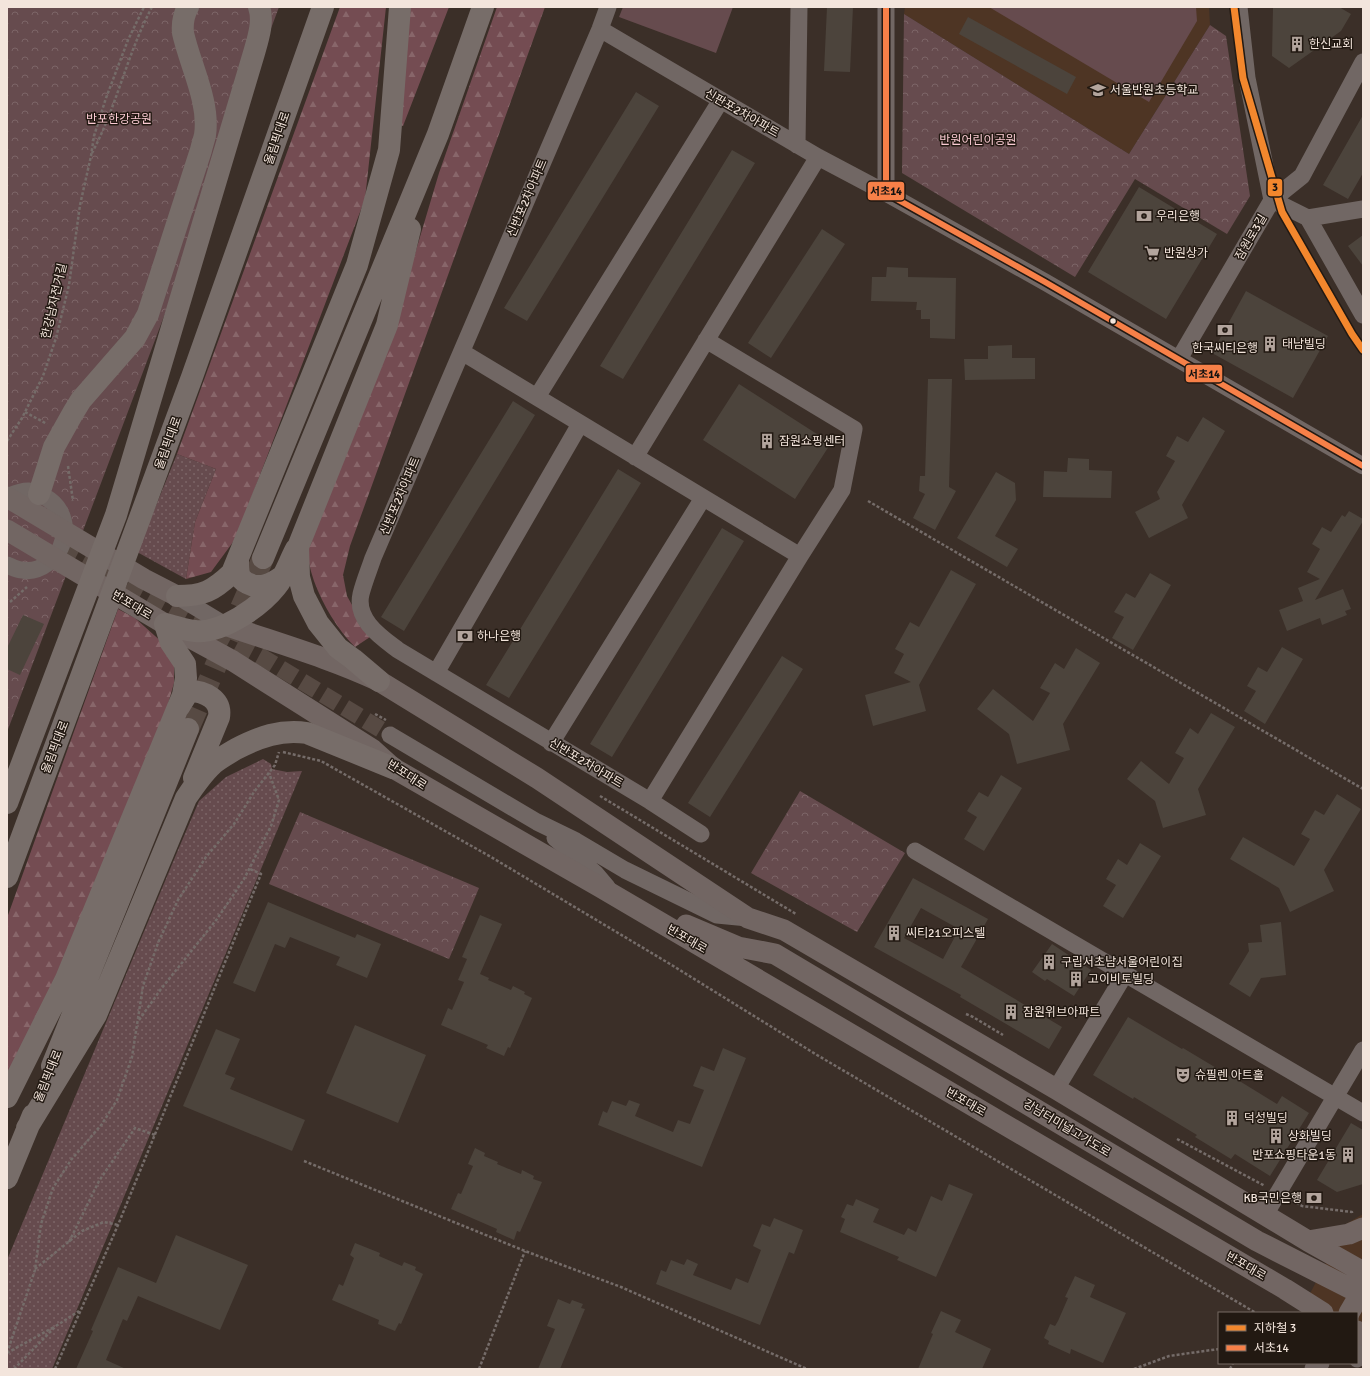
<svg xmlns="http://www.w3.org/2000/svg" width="1370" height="1376" font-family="Signika,'Noto Sans KR',sans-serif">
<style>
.built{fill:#4e3524}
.grass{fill:url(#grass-dots)}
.forest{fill:url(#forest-firs)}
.park{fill:url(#park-crowns)}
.garden{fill:#664b4e}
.building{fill:#4c443c;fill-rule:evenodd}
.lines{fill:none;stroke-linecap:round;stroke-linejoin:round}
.minor-tunnel{stroke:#574a43;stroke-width:17;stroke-dasharray:17 8;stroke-linecap:butt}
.highway-tunnel{stroke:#574a43;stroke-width:22;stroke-dasharray:22 11;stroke-linecap:butt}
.path{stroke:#756c69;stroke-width:2.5;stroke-dasharray:3 2;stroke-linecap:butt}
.minor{stroke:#716764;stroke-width:17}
.major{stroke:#726663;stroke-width:21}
.highway{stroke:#776d69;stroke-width:22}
.bus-1-casing{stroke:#221912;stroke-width:9}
.bus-1{stroke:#f78048;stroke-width:6}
.metro-1-casing{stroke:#221912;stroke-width:10}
.metro-1{stroke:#f3872d;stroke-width:7}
.bus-dot{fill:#f3e5dc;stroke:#221912;stroke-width:1.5}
.labels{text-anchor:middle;stroke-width:3;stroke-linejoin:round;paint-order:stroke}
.poi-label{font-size:12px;fill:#f3e5dc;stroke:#221912;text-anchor:start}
.street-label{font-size:12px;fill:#f3e5dc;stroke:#221912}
.park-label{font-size:12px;fill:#facbd3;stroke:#221912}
.line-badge{stroke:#221912;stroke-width:1.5}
.pale-badge-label{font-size:11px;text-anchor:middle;font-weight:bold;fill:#111}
</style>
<defs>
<pattern id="grass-dots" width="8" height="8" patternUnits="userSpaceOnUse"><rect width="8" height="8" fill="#664b4e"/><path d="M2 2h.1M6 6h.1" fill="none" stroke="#7c6567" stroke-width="1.8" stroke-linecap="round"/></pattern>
<pattern id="forest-firs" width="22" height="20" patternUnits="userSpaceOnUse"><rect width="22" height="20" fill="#744c52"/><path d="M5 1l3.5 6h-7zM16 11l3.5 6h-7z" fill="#88666a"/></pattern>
<pattern id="park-crowns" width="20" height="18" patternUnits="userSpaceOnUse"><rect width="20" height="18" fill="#664b4e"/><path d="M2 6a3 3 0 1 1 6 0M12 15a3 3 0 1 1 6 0" fill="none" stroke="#7c6567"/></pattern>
</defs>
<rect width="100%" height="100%" fill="#3b2f28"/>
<path class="built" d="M905 7H1209L1210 25 1129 154 904 14Z
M1363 1214V1364L1357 1361V1313H1304L1302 1309 1346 1224Z"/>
<path class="grass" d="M177 454 216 469 195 522 186 579 137 552Z
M263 759 271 764 272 769 287 772 302 771 52 1369H7V1260L178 850 199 801 226 777Z"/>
<path class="forest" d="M340 7H386L365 199 236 538 211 572 186 579 195 522 216 469 177 454Z
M408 7H449L403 126 396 123Z
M497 7H545L350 546 343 575 347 596 370 637 355 647C337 629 323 605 314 581 310 570 308 558 305 547L406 284 439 173Z
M118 609 135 618 164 644 174 661V683L168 704 173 707 25 1049 7 1081V918Z"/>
<path class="park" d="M7 7H279L169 303 7 732Z
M904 14 1129 154 1210 25 1226 36 1250 196 1227 234 1135 179 1075 277 902 173Z
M800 791 905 853 857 932 751 873Z
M300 812 479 888 449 959 269 884Z"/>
<path class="garden" d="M623 7H733L716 53 619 17Z
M989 7H1196L1197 21 1149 102Z"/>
<path class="building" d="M827 7H853L850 72 824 71Z
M1273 7H1339L1351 14 1341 31 1289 68 1272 56Z
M968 17 1076 77 1067 94 959 34Z
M636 92 659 106 527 321 504 308Z
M1363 115V173L1348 199 1323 185Z
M732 150 755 163 623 379 600 366Z
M1139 187 1217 234 1166 319 1088 272Z
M822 229 845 244 771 358 748 343Z
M1363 235V266L1348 246Z
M887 267 908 268V277L956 278 955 339 930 338V319H921V310H916L917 302 871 301 872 277H886Z
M1246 291 1328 336 1293 398 1212 353Z
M1012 345V358H1035V379L965 380 964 359H988V346Z
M928 379H952L949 487 956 491 935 530 913 518 925 494 919 491 920 476H925Z
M739 384 831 443 795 499 703 440Z
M513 401 535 415 404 631 381 617Z
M1203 417 1225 431 1182 505 1188 518 1149 538 1135 512 1160 499 1157 492 1175 461 1166 456 1177 436 1188 442Z
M1068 458 1089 459V470L1112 471 1111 498 1043 497 1044 471 1067 472Z
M618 469 641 483 509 698 486 685Z
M996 472 1015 483 1016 500 995 536 1018 549 1007 567 957 538Z
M1349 511 1363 519V521L1315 600 1343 589 1351 609 1345 611 1347 615 1322 625 1320 618 1287 631 1279 610 1303 601 1298 588 1320 579 1307 572 1320 549 1312 544 1322 527 1331 532 1342 515 1345 517Z
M722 528 744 541 612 757 590 744Z
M951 570 976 584 919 685 926 711 873 726 865 695 911 682 894 673 904 654 895 649 910 622 919 627Z
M1150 573 1171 585 1133 650 1112 638 1124 617 1114 612 1126 593 1135 598Z
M23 615 44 624 20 675 7 669V648Z
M1282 647 1303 659 1265 724 1244 711 1256 691 1247 686 1258 667 1267 672Z
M1076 648 1100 663 1063 724 1070 750 1017 764 1009 734 977 709 993 689 1033 721 1050 693 1040 688 1055 663 1064 669Z
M782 656 803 669 710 817 688 803Z
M1211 713 1235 727 1198 789 1206 815 1163 828 1155 801 1127 779 1141 761 1169 784 1184 758 1175 753 1190 728 1198 734Z
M1001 775 1022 788 984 851 964 839 977 817 967 811 979 792 988 797Z
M1337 794 1361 809 1324 870 1334 891 1290 912 1279 888 1230 859 1243 837 1294 866 1310 839 1301 834 1315 810 1324 815Z
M1140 843 1161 856 1123 918 1103 906 1116 885 1106 879 1118 859 1127 865Z
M913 878 988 919 961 967 1062 1027 1049 1049 960 997 961 995 874 947ZM921 908 959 929 943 959 904 938Z
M268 902 355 938 357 934 381 944 367 978 336 965 340 957 290 937 285 948 275 944 255 992 233 983Z
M480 915 502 924 480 974 489 978 488 980 511 990 513 986 525 992 524 994 532 998 510 1048 508 1047 504 1056 486 1048 488 1045 441 1025 448 1008 452 1010 464 982 458 980 467 959 462 957Z
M1281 922 1286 975 1261 978 1250 997 1229 984 1249 951 1248 943 1262 942 1260 925Z
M1052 944 1091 970 1074 996 1047 979 1045 981 1032 972Z
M1128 1017 1182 1049 1183 1048 1233 1078V1077L1277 1104 1282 1096 1309 1113 1270 1176 1235 1154 1231 1159 1195 1137 1197 1135 1134 1097 1133 1099 1093 1075Z
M355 1025 426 1055 398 1123 326 1093Z
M216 1029 240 1039 225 1074 235 1078 230 1089 305 1120 292 1151 183 1106Z
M723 1048 746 1058 702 1167 598 1125 603 1111 607 1113 612 1101 626 1106 629 1100 640 1104 635 1116 673 1132 678 1120 690 1124 704 1090 693 1086 701 1066 714 1071Z
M1351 1123 1363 1130V1184L1337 1192 1317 1180Z
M475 1148 485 1153 484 1156 498 1162 497 1164 521 1174 522 1170 534 1176 533 1179 542 1182 520 1232 517 1231 514 1240 496 1232 497 1229 451 1209 458 1193 461 1194 473 1166 468 1164Z
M949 1184 973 1194 936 1277 897 1260 899 1257 840 1232 845 1219 841 1217 847 1204 853 1206 856 1199 879 1209 873 1222 904 1235 908 1228 916 1232 931 1196 942 1201Z
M774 1218 803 1230 794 1254 789 1252 760 1325 656 1284 661 1270 666 1272 671 1260 684 1265 687 1259 698 1264 693 1275 731 1290 736 1278 748 1283 761 1250 753 1246 762 1224 770 1227Z
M176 1235 248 1265 220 1330 138 1296 127 1321 123 1319 106 1360 126 1369H76L93 1331 91 1330 118 1267 156 1283Z
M355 1243 380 1253 379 1256 402 1266 404 1262 416 1267 415 1270 423 1274 401 1324 399 1323 395 1331 378 1324 379 1320 332 1300 339 1284 343 1286 354 1258 350 1255Z
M1075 1276 1095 1285 1090 1297 1126 1313 1103 1363 1071 1349 1070 1354 1048 1344 1049 1341 1044 1338 1050 1324 1055 1326 1058 1321 1068 1298 1065 1297Z
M558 1299 570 1304 572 1300 583 1304 581 1308 585 1309 560 1369H538L555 1329 547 1326Z
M941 1311 961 1320 955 1332 991 1349 982 1369H918L933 1334 931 1333Z"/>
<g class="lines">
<path class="minor-tunnel" d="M61 549 260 656 390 735"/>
<path class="highway-tunnel" d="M188 729 263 558"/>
<path class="path" d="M92 153C117 106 127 54 152 7
M25 412 47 424
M7 441 22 418 43 376 56 338 69 285 80 205 91 156 94 136 106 98 128 40 144 7
M68 466 73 501
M868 501 1363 789
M10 602 27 587
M375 714 386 720
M283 752 321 761 491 857 670 964 817 1055 1256 1313
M600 796 796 914
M966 1014 973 1017 1003 1035
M139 1020 161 989 217 919 244 879 271 826 279 800 269 773
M1177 1139 1265 1186
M304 1161 525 1251 621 1287 807 1369
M1292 1200 1302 1206 1352 1212V1213
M69 1242 99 1181 135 1128 155 1135
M35 1269 82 1231 104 1222 118 1225
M7 1353 35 1270 41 1224 53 1188 71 1160 102 1124 117 1100 132 1057 143 986 158 943 178 900 206 857 234 824 254 792 275 765 279 752
M7 1353 54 1327
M14 1369 56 1326 79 1311
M55 1369 118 1225 261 874 250 869
M479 1369 525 1251
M1134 1369 1169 1356 1219 1349
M1230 1369 1233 1363"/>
<path class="minor" d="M608 7 600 29 373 558C369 570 364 582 361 594 355 620 381 637 398 650L650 801 701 834
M886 7V193
M600 29 818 157 886 193 1045 282 1363 466
M1363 62 1302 176 1272 200 1308 218 1363 209
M797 145 799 7
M1308 218 1363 315
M462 352 800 556
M1179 359 1272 200 1247 78 1239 7
M537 397 721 100
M635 457 818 157
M7 497C14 494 20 491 28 491 34 492 40 494 45 497 71 511 70 547 48 563 40 569 31 572 22 570 17 570 12 567 7 565
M177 596 225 625
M436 673 580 424
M390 735 537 822 576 841 625 870 717 915 748 918
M551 743 703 498
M650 801 800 556 842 490 854 429 706 340
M555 838 596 874 607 887
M915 851 1363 1113
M1056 1089 1125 974
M1265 1215 1363 1050
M1357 1359 1363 1349"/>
<path class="major" d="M7 497 144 579 177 596
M7 530 165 624 233 661 372 749 393 768 600 887 1285 1289 1323 1313
M225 625C277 643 330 658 379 681L537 778 748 918 784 930 1056 1089 1308 1241 1363 1272
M686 925 738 947 775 954 1257 1241 1363 1295
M1308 1241 1349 1234 1363 1228
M1349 1313 1363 1289
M1357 1331 1363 1335
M1315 1369 1319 1363"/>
<path class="highway" d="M39 494 54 447 73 413 81 400 135 338 148 314 201 150C202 145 204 140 205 135 210 102 190 65 183 33 182 23 183 16 188 7
M263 558 438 134 483 7
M238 561C238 565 238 570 239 574 240 578 243 581 247 583 260 590 272 584 283 576
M177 596C203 596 213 591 232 573L357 265 389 150 400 7
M165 624C175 626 185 630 195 631 221 634 260 607 276 587 285 576 289 562 296 549
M379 681 353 659 338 648 318 623 304 596 299 577 298 547 387 325 410 229
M179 707 189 691C204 691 222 699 219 717L194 778
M7 803 116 515 254 53C258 39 264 21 259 7
M7 877 192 377 323 7
M52 1066 188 729
M7 1097 66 979 183 695 186 678 185 664 171 643 165 624
M27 1128 96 1015 186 798C194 786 202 774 213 764 220 758 228 754 236 749 259 737 281 729 307 733L393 768
M7 1178 33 1115"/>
<defs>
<path id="bus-1" d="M886 7V193L1045 282 1363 466"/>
</defs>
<use href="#bus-1" class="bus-1-casing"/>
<use href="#bus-1" class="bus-1"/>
<defs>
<path id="metro-1" d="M1234 7 1243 78 1282 212 1352 334 1363 350"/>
</defs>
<use href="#metro-1" class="metro-1-casing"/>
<use href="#metro-1" class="metro-1"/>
</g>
<defs>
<symbol id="building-bare" viewBox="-9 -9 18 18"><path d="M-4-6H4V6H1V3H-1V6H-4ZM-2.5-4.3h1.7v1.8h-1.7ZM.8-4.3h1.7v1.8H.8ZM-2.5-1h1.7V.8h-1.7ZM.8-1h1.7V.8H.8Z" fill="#b3a59d" stroke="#221912" stroke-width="2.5" paint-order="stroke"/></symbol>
<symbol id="school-bare" viewBox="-9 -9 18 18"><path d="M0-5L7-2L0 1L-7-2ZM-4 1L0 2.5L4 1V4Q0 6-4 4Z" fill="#b3a59d" stroke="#221912" stroke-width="2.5" paint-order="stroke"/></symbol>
<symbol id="bank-bare" viewBox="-9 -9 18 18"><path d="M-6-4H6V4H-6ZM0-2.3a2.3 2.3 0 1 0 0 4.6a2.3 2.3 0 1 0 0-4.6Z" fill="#b3a59d" stroke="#221912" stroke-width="2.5" paint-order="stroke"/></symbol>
<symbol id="supermarket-bare" viewBox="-9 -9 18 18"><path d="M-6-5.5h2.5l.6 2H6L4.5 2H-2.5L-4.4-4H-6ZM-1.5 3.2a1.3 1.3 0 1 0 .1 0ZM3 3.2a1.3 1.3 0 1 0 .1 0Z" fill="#b3a59d" stroke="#221912" stroke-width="2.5" paint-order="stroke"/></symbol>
<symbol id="theatre-bare" viewBox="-9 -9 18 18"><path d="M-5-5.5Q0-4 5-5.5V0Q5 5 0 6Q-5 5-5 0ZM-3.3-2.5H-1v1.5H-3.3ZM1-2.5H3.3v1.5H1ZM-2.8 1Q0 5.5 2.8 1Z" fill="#b3a59d" stroke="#221912" stroke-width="2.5" paint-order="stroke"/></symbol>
</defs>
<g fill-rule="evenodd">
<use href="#building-bare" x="1286" y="33" width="22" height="22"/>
<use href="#school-bare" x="1087" y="79" width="22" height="22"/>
<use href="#bank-bare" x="1133" y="205" width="22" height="22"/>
<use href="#supermarket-bare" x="1141" y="242" width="22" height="22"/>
<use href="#bank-bare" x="1214" y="319" width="22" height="22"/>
<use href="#building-bare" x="1259" y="333" width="22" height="22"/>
<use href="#building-bare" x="756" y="430" width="22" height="22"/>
<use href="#bank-bare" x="454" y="625" width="22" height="22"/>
<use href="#building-bare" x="883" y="922" width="22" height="22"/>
<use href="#building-bare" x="1038" y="951" width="22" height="22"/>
<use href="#building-bare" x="1065" y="968" width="22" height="22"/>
<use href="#building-bare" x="1000" y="1001" width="22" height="22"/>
<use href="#theatre-bare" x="1172" y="1064" width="22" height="22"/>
<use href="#building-bare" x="1221" y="1107" width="22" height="22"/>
<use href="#building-bare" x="1265" y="1125" width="22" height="22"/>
<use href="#building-bare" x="1337" y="1144" width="22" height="22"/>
<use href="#bank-bare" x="1303" y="1187" width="22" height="22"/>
</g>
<circle class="bus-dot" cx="1113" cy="321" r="3.5"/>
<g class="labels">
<g class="poi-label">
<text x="1309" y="48">한신교회</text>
<text x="1110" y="94">서울반원초등학교</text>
<text x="1156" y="220">우리은행</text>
<text x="1164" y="257">반원상가</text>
<text x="1282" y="348">태남빌딩</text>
<text x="1225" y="352" text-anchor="middle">한국씨티은행</text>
<text x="779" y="445">잠원쇼핑센터</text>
<text x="477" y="640">하나은행</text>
<text x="906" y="937">씨티21오피스텔</text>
<text x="1061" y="966">구립서초남서울어린이집</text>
<text x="1088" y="983">고이비토빌딩</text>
<text x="1023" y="1016">잠원위브아파트</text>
<text x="1195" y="1079">슈필렌 아트홀</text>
<text x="1244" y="1122">덕성빌딩</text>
<text x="1288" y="1140">상화빌딩</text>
<text x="1336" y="1159" text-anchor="end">반포쇼핑타운1동</text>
<text x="1302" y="1202" text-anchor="end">KB국민은행</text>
</g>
<g class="street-label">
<text transform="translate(742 113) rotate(30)" y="4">신판포2차아파트</text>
<text transform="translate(277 138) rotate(-71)" y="4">올림픽대로</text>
<text transform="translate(527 198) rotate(-67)" y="4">신반포2차아파트</text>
<text transform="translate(1251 237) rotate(-60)" y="4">잠원로3길</text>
<text transform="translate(54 301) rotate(-77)" y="4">한강남자전거길</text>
<text transform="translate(168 443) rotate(-70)" y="4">올림픽대로</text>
<text transform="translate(400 496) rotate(-67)" y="4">신반포2차아파트</text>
<text transform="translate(132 605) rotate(31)" y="4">반포대로</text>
<text transform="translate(55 747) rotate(-69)" y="4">올림픽대로</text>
<text transform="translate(586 763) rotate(31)" y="4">신반포2차아파트</text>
<text transform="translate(407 775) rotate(33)" y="4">반포대로</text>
<text transform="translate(687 939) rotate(30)" y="4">반포대로</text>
<text transform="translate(48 1076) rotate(-68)" y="4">올림픽대로</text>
<text transform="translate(966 1102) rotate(30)" y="4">반포대로</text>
<text transform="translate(1067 1128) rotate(31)" y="4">강남터미널고가도로</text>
<text transform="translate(1246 1266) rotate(30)" y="4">반포대로</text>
</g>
<g class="park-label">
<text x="119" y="123">반포한강공원</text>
<text x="978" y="144">반원어린이공원</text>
</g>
</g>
<g class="line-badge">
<rect x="1267" y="178" width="16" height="19" rx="4" fill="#f3872d"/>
<rect x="867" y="181" width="38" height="20" rx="4" fill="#f78048"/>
<rect x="1185" y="364" width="38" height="19" rx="4" fill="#f78048"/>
</g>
<g class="pale-badge-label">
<text x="1275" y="191">3</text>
<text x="886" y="195">서초14</text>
<text x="1204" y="378">서초14</text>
</g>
<rect width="1370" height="1376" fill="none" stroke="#f3e5dc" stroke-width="16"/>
<rect x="1218" y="1312" width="140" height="52" fill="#221912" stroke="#766b63"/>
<rect x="1226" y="1325" width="20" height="6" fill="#f3872d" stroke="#766b63"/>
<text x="1254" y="1332" font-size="12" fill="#f3e5dc">지하철 3</text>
<rect x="1226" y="1345" width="20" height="6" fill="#f78048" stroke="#766b63"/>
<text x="1254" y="1352" font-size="12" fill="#f3e5dc">서초14</text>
</svg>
